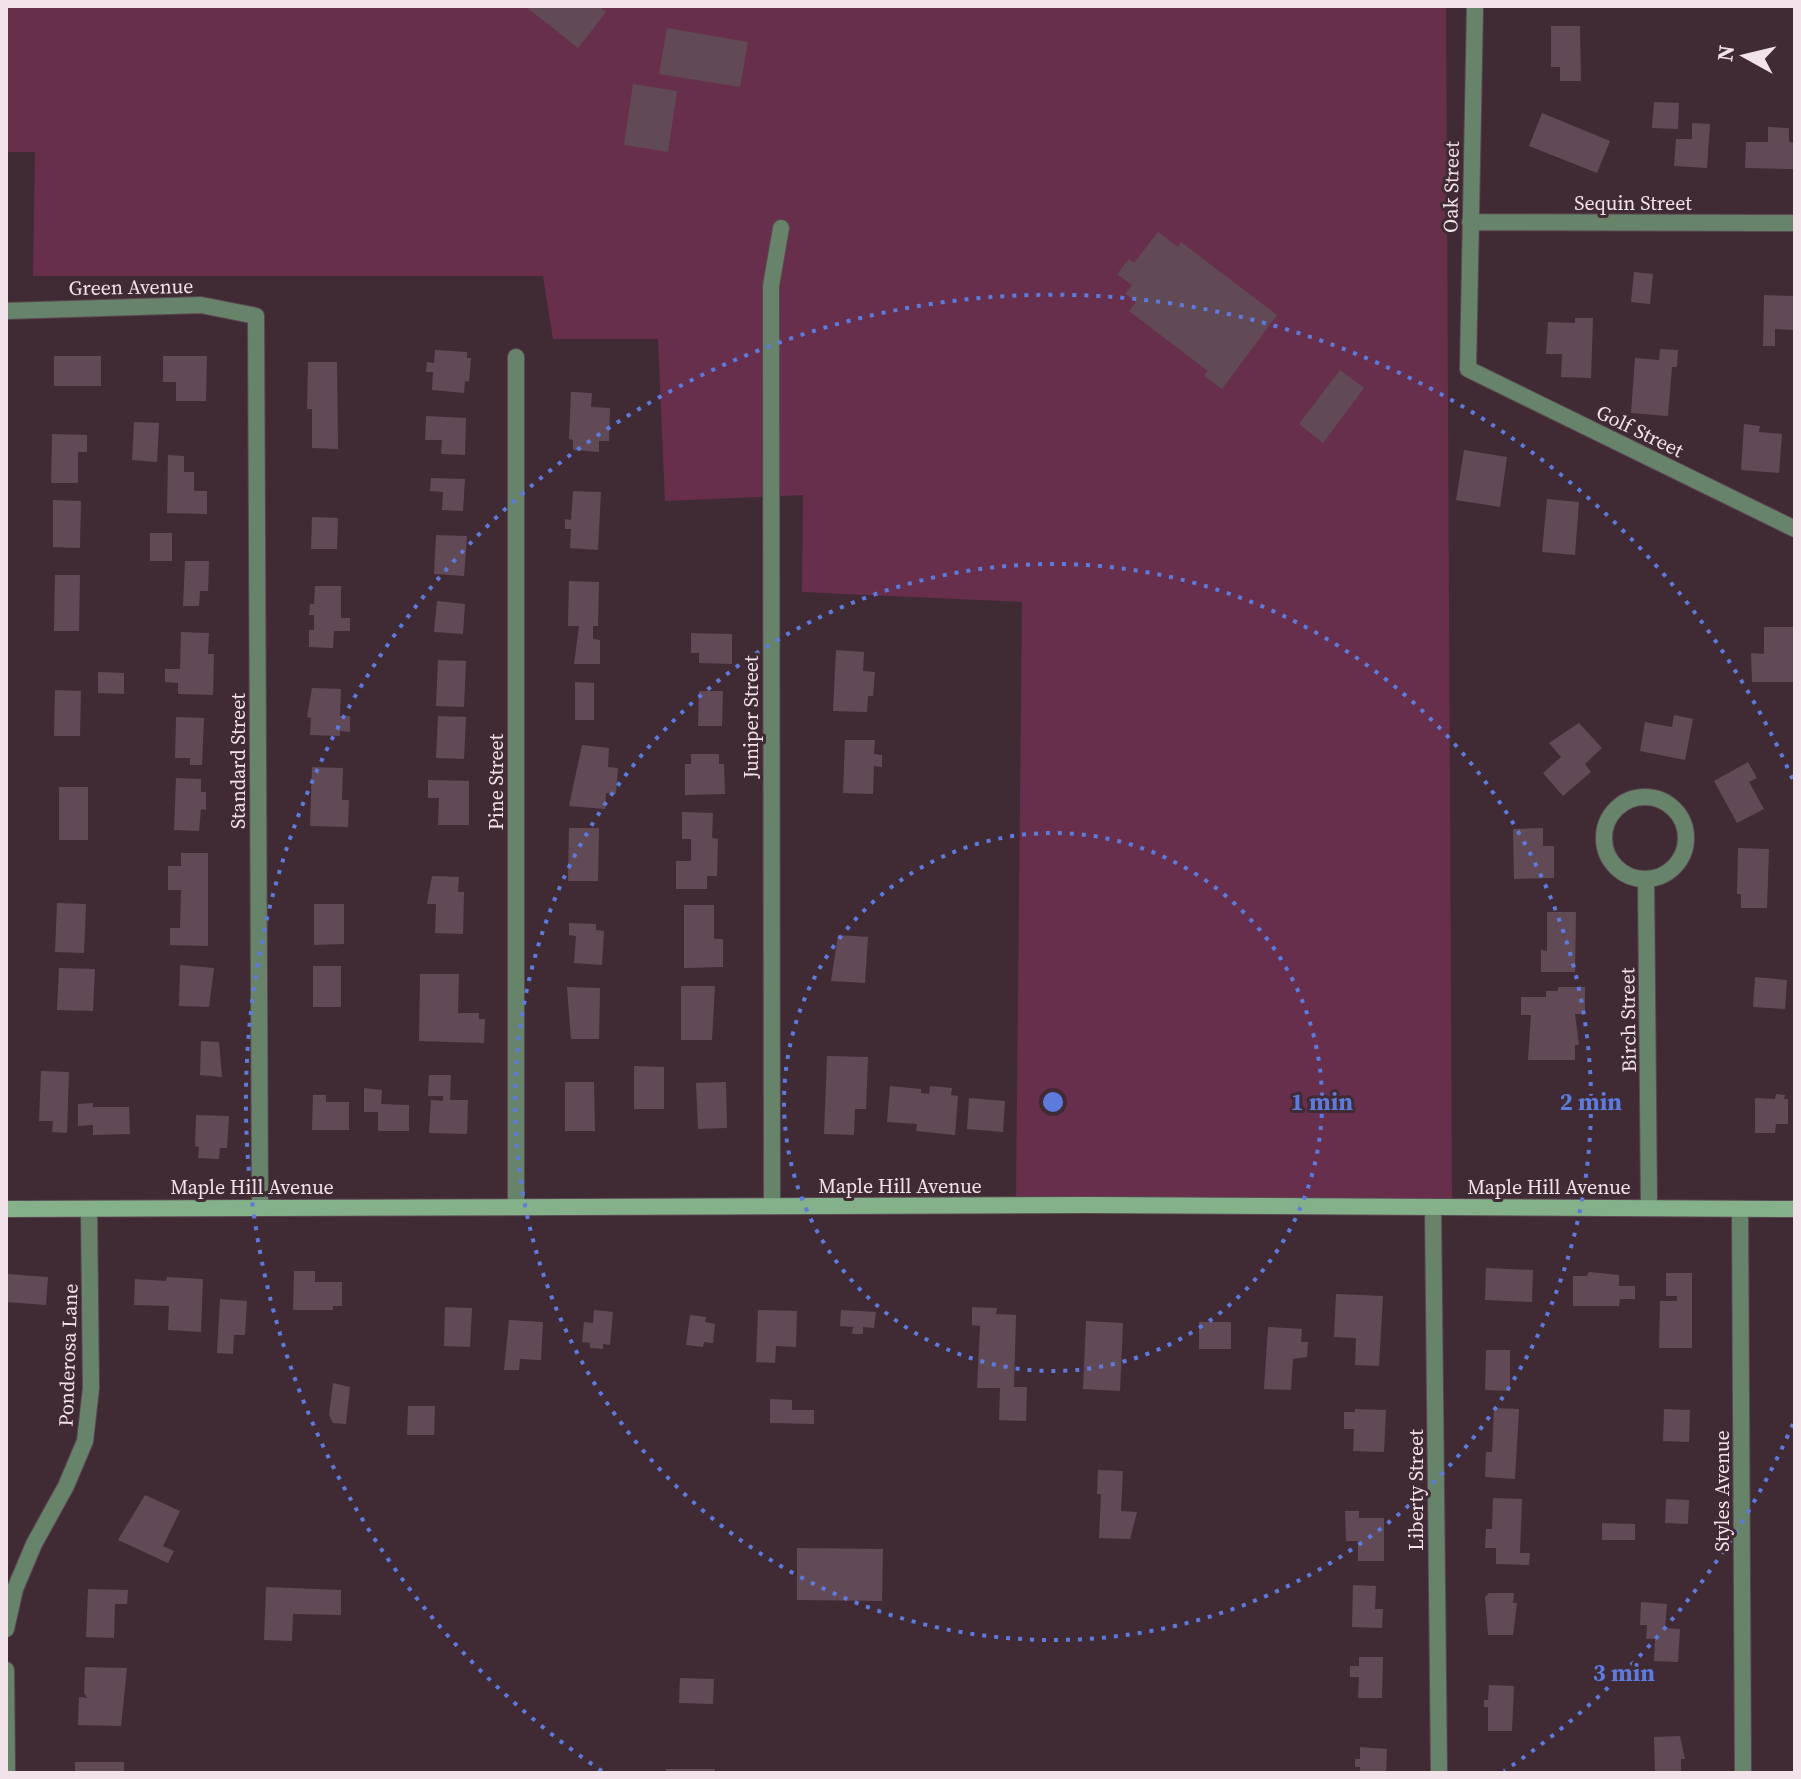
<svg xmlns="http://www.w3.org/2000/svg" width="1801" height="1779" font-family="'Source Serif 4',serif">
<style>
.green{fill:#672f4c}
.building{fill:#614a55}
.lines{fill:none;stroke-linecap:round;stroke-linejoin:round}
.street-casing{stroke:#5c4852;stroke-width:18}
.secondary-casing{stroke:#5c4852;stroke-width:18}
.street{stroke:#67846b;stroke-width:16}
.secondary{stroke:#84b18a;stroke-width:16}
.ring{fill:none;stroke:#5d7bdd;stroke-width:4;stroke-dasharray:4 8}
.labels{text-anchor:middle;stroke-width:6;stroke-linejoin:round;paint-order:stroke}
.street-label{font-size:20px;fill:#f2e3ea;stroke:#402b35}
.centre{fill:#5d7bdd;stroke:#402b35;stroke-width:4}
.ring-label{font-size:24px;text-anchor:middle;font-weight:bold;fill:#5d7bdd;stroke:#402b35;stroke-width:6;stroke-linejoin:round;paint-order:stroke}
</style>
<rect width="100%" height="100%" fill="#402b35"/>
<path class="green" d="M6 6H1446L1452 1208 1016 1199 1022 602 802 592 803 495 665 501 658 339H553L543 276H33L35 152H6Z"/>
<path class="building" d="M525 6H598L606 12 578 48Z
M1551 26H1580L1581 81H1560V67H1551Z
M667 28 748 42 740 87 659 74Z
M633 84 677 91 668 152 624 145Z
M1654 102 1679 103 1678 129 1652 128Z
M1542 113 1610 141 1597 173 1529 146Z
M1692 123 1710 124 1707 168 1674 166 1676 139H1692Z
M1768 127 1789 128V142L1795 143V169L1745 168 1746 142H1768Z
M1158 232 1178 247 1181 242 1277 315 1222 389 1204 376 1208 371 1129 311 1136 302 1125 294 1132 285 1117 274 1129 259 1134 263Z
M1634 272 1653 274 1650 304 1631 302Z
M1764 295 1795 296V330L1775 329V346H1763Z
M1575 318H1593L1591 378 1561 377 1562 354H1546L1548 322 1575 323Z
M1660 349 1678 350 1677 367H1672L1668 416 1631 413 1635 358 1659 360Z
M435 350 467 352V358H471L469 382 465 381 464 393 432 390 433 372H426L427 362 434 363Z
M54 356H101V386H54Z
M163 356H207L206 401H176V382H163Z
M308 362H337L338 449 312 448V409H307Z
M1340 370 1364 388 1323 443 1299 424Z
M571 392 592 393 591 407 610 408 609 441H599V452L573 450V440L569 439Z
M426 416 466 418 465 455 441 454 442 440H425Z
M134 422 159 423 157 462 132 460Z
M1744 424 1760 426 1759 432 1782 434 1779 473 1741 470Z
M52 434 87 435V452H78V483H51Z
M1464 450 1507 457 1500 507 1456 500Z
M168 455 184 456V472H194V491H207V514L167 513Z
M431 478 465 479 463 511 442 510 443 492 430 491Z
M573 491 601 492 598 550 570 548 571 529H565V519L571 520Z
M1547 499 1579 502 1575 555 1542 552Z
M53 500 81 501 80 548 53 547Z
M312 517 338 518 337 549H311Z
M150 533H172V561H150Z
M436 535 467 536 464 576 434 574Z
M185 561H209L208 591H200L199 606H183Z
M55 575H80L79 631H54Z
M569 581 599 582 598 626H593V639L600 640V664H574L579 626H568Z
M315 586H341V618H350V631H334L333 648 309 647V630H314V615H309L310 604H314Z
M437 601 465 604 463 634 434 632Z
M1764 627H1795V682H1752L1751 653 1764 654Z
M181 632 209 633 208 654H214L213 695 178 694V683L165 682V669H180Z
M691 633 732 634V664L699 663V653H691Z
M836 650 864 652 863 671 875 672 873 696H868L867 712 833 711Z
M438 660 466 661 464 707 436 706Z
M98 672 124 673V694L98 693Z
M575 682 594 683V720H575Z
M312 688 341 689 340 716H350V732L340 731V736L310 735 311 718 307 717Z
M55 690 81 691 80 736H54Z
M699 691H723L722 726H698Z
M1674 715 1693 719 1685 760 1640 751 1645 722 1672 727Z
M438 716 466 717 464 759 436 758Z
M176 717 204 718 202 765H190V758H175Z
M1579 723 1602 748 1585 764 1591 772 1563 796 1543 773 1561 757 1549 743Z
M845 740H875L874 754 882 755V767L874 766 873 794 843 793Z
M582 745 609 748 608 767 618 768 616 794 606 793 605 809 569 806Z
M691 754H719V764H724L725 794 685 795V764H691Z
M1748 762 1757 778 1749 782 1764 809 1737 823 1714 781Z
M312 767 343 768 342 800H349L348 827 310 826Z
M176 778 201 779V792H206V810L201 809 199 831 174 830Z
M428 780 469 781V825H438L439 798H428Z
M59 787H88V840H59Z
M682 812 713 813 712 838 718 839 717 876H707V889H676V861H691V839H682Z
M569 828H599L598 881H568Z
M1543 828V846H1554V878L1514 879 1513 829Z
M1738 848 1769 849 1767 908H1741V894H1737Z
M181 853H208V946L170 945V928H180L181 890H168V866H181Z
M432 876 459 877 458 892H464L463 934 435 933 436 904H427Z
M57 903 86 904 84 953 55 952Z
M314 904H344V944L314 945Z
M684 905H714V939H723V967L684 968Z
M1547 912H1576L1575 972H1541V950L1547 951Z
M569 923 596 924V930L604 931 602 965 574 963 576 936 569 935Z
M838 935 868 937 865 983 831 981Z
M180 965 214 968 209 1007 179 1006Z
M313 966H341V1007H313Z
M59 968 95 969 93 1011 57 1010Z
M420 974H459L458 1013H479V1019H485L484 1043 419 1041Z
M1755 977 1787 980 1785 1009 1753 1007Z
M681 986H715L712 1040H681Z
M567 987 600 988 599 1039H571Z
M1558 987H1585V1014H1575L1579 1045H1575V1060H1528L1531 1015H1521V997H1546V991H1558Z
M201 1041 219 1042 222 1077 200 1075Z
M827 1056 868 1057 866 1109H855L854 1135 824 1134Z
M634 1066 664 1067V1109H634Z
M41 1071 69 1072 67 1133 52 1132 53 1121H39Z
M429 1075H451L450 1100H468L467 1134 429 1133 431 1100 443 1101V1096H428Z
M565 1082H594L595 1131H565Z
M726 1082 727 1128 698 1129 696 1083Z
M890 1086 921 1089V1093L929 1094 930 1086 952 1088 951 1095 958 1096 955 1135 916 1131 917 1124 887 1122Z
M364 1088 382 1090 381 1104 409 1105V1131H378V1112H364Z
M1776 1094 1785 1095 1784 1099H1788V1124H1776L1775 1133H1755V1098L1775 1099Z
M313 1095H326V1102H349V1130H312Z
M969 1098 1005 1101 1003 1132 967 1129Z
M93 1103V1107H129L130 1134 93 1135V1125L78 1126V1104Z
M196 1115 229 1116 227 1148H220L219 1159 198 1158 199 1147 195 1146Z
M1486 1268 1533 1270 1532 1302 1485 1300Z
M294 1271H315V1282H342V1306H333V1310H293Z
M1589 1272 1619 1275V1286H1635V1299H1620L1619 1306H1573V1276H1587Z
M1666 1273H1692V1348H1659L1660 1301H1677V1296H1666Z
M7 1274 48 1277 46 1305 6 1302Z
M167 1277 203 1279 201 1332 168 1330 169 1306 134 1305 135 1279 166 1281Z
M1336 1294 1383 1296 1379 1366 1355 1365 1356 1338 1334 1337Z
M220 1299 247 1301 245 1335H234L233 1354 217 1353Z
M445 1307 472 1308 470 1347 444 1346Z
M972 1307 997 1308 996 1314 1016 1315 1014 1387H1027L1026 1421 999 1420 1000 1388H977L980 1326 972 1325Z
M594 1310 613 1312 610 1345 603 1344V1349L590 1348V1343L582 1342 584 1322 593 1323Z
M758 1310 797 1311 796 1347 776 1346 775 1363 756 1362Z
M841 1310 876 1312 874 1328 863 1327V1334H852L853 1327 840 1326Z
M690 1315 706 1317 705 1322 715 1324 713 1343 704 1342 703 1347 686 1345Z
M509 1320 543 1322 541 1360 520 1359 519 1370H504Z
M1086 1321 1123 1323 1120 1391 1083 1389Z
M1199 1322H1231V1349H1199Z
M1268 1327 1302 1329 1301 1342H1308L1307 1357 1293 1359 1291 1390 1264 1389Z
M1486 1350H1510V1391L1485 1390Z
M333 1383 350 1387 346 1424 333 1423 329 1415Z
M770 1399 792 1400V1410H814V1424L770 1423Z
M408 1406H435L434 1435H407Z
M1494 1408 1519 1409 1515 1479 1485 1477 1486 1452H1492Z
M1355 1409 1386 1410 1384 1452 1353 1451 1354 1429H1344V1412H1355Z
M1664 1409 1690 1410 1689 1442 1663 1441Z
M1098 1470 1123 1471 1121 1511 1137 1512 1130 1539 1099 1538 1101 1494H1097Z
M145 1495 180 1511 163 1546 174 1551 168 1563 118 1540Z
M1493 1498 1522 1499 1520 1553H1530L1529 1565 1496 1564V1548H1485L1486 1529H1492Z
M1666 1499 1689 1500 1688 1524 1665 1523Z
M1345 1511H1359V1518H1384V1561H1358V1541H1346Z
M1602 1523 1635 1524V1540H1602Z
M797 1548 883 1549 882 1601 797 1600Z
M1353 1585 1376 1586 1375 1609H1383L1382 1628 1352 1627Z
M266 1587 341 1590V1615L293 1614 292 1641 264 1640Z
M88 1589 128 1590 127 1604H115L114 1638 86 1637Z
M1489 1593H1514L1513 1603H1517L1513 1635H1488L1485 1597Z
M1641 1602 1667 1604 1665 1628 1680 1629 1678 1662 1654 1661 1655 1639H1646L1647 1625H1640Z
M1359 1657H1383L1382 1698H1358L1359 1677H1350V1666H1359Z
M85 1667 127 1668 121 1726 78 1725 79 1697 87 1698 84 1693Z
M680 1678 714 1679 713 1704 679 1703Z
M1489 1685 1514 1686 1512 1731H1488V1707H1484V1700H1488Z
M1680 1736 1685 1759H1681V1771L1655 1772 1654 1737Z
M1360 1747 1387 1749 1386 1773H1360V1767H1355V1759H1360Z
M75 1762H124V1773H75Z
M666 1769H715V1773H666Z"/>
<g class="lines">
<defs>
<path id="street" d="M1475 6 1468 369 1795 529
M1470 222 1795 223
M6 311 201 305 256 316 260 1206
M1604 838a41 41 0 1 1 82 0a41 41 0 1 1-82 0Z
M1646 879 1649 1208
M772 1206 771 286 781 228
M516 1207V357
M1433 1207 1439 1773
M1740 1209 1743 1773
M6 1629 15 1589 34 1544 66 1486 85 1441 91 1388 89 1210
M6 1670 7 1773"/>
<path id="secondary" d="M6 1209 1086 1205 1795 1209"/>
</defs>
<use href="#street" class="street-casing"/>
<use href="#secondary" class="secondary-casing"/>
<use href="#street" class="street"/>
<use href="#secondary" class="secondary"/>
</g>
<g class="ring">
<circle cx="1053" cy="1102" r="269"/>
<circle cx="1053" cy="1102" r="538"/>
<path d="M1793 1424A807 807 0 0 1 1504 1771M602 1771A807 807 0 1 1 1793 780"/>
</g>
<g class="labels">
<g class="street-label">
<text transform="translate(1451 187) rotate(-89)" y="7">Oak Street</text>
<text x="1633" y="210">Sequin Street</text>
<text transform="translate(131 287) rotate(-1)" y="7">Green Avenue</text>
<text transform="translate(1640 431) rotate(26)" y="7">Golf Street</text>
<text transform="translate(751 717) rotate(-90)" y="7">Juniper Street</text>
<text transform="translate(238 761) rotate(-90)" y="7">Standard Street</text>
<text transform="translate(496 782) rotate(-90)" y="7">Pine Street</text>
<text transform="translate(1628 1020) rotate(-91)" y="7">Birch Street</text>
<text x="900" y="1193">Maple Hill Avenue</text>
<text x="252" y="1194">Maple Hill Avenue</text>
<text x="1549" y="1194">Maple Hill Avenue</text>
<text transform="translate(68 1355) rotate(-88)" y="7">Ponderosa Lane</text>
<text transform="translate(1416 1490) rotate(-90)" y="7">Liberty Street</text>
<text transform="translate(1722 1491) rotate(-90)" y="7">Styles Avenue</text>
</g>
</g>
<circle cx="1053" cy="1102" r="12" class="centre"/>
<g class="ring-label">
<text x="1322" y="1110">1 min</text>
<text x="1591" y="1110">2 min</text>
<text x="1624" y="1681">3 min</text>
</g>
<rect width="1801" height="1779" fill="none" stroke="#f2e3ea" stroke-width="16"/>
<g transform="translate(1745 56) rotate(278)" stroke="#402b35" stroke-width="6" paint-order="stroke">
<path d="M0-6L14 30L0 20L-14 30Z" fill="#f2e3ea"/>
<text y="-12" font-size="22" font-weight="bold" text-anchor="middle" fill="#f2e3ea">N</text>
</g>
</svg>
